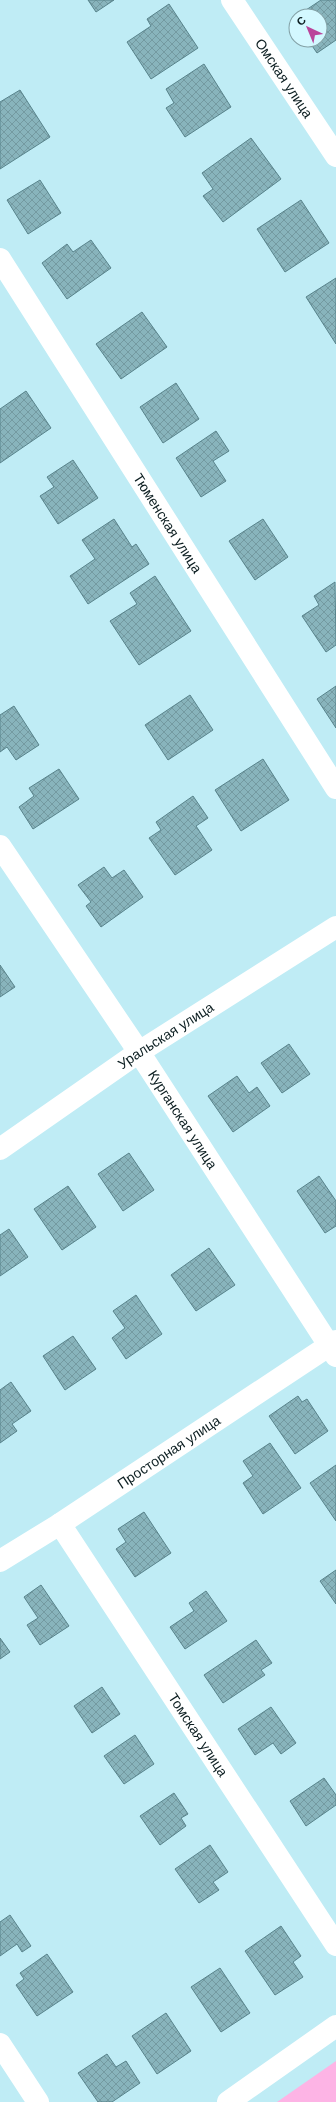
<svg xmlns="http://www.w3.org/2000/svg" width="336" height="2102" font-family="Arial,sans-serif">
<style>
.garden{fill:#fdb4e5}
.building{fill:url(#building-cross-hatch);stroke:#58838b}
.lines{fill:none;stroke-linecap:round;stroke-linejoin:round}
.minor{stroke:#fff;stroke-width:22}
.primary{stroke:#fff;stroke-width:22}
.labels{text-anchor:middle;stroke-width:4;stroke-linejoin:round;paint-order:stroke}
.street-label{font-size:14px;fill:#0c1e21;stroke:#d3f8ff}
</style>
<defs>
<pattern id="building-cross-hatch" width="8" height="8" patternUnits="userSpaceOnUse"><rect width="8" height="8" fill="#88b4bc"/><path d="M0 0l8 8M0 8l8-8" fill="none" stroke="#749aa1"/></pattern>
</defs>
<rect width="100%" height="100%" fill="#bfecf5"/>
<path class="garden" d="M336 2061V2102H277Z"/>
<path class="building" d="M88 0H114L96 12Z
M321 0H336V40L317 53 308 40H320V16H297Z
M169 4 198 48 151 79 127 42 151 26 147 19Z
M204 64 231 107 185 137 166 108 174 103 166 89Z
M20 90 50 137 0 169V102Z
M251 138 281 179 223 222 203 196 213 189 202 173Z
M40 180 61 213 28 234 7 200Z
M301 200 329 243 285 272 257 229Z
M91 240 111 268 67 299 42 263 67 244 73 252Z
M336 278V344L306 297Z
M142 312 167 347 121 379 96 344Z
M176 383 199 419 163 443 140 407Z
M26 391 51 428 0 463V409Z
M216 431 229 451 213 461 226 481 201 497 176 458Z
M73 460 98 498 58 524 40 496 54 487 47 477Z
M114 519 132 547 136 544 149 564 88 604 70 576 95 559 82 540Z
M263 519 288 557 255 580 229 541Z
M155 576 191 631 139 665 110 621 137 604 130 593Z
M335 582 336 645 326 652 302 616 319 605 314 596Z
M336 686V728L317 699Z
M190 695 213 730 168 760 145 725Z
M14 706 39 745 16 760 7 747 0 752V715Z
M263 759 289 800 241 831 215 790Z
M59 769 79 799 33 829 19 807 34 796 29 788Z
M193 796 208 818 196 826 212 850 175 875 149 838 161 830 156 822Z
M104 867 112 878 124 870 143 897 101 927 86 906 91 902 78 885Z
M0 965 15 987 0 997Z
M289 1044 310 1074 282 1093 261 1063Z
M237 1076 249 1093 257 1087 270 1106 233 1132 208 1096Z
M129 1153 154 1190 123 1211 98 1174Z
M319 1176 336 1201V1226L325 1233 297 1191Z
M68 1186 96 1227 62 1250 34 1209Z
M9 1229 28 1257 0 1276V1235Z
M209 1248 235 1285 196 1311 171 1275Z
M136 1295 162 1334 126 1359 112 1338 125 1328 113 1311Z
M73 1336 96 1369 65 1390 43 1356Z
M11 1382 31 1411 12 1424 17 1431 0 1443V1390Z
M298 1396 302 1402 307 1399 328 1431 295 1454 269 1416Z
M270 1443 301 1488 263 1514 243 1483 253 1476 243 1461Z
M336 1465V1521L310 1483Z
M144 1512 171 1553 135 1577 116 1549 126 1542 118 1529Z
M336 1570V1604L320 1581Z
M41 1585 69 1626 40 1645 27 1625 38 1618 24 1597Z
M206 1591 227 1621 185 1649 170 1627 194 1611 189 1603Z
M0 1638 10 1652 0 1659Z
M256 1640 272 1663 261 1670 265 1675 223 1703 204 1675Z
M102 1687 120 1714 92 1733 74 1706Z
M271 1707 296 1743 281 1754 273 1743 255 1755 238 1729Z
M135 1735 154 1764 124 1784 104 1756Z
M324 1778 336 1795V1805L306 1826 290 1801Z
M174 1793 188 1814 181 1818 186 1826 160 1845 140 1816Z
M210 1845 228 1872 213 1882 219 1890 199 1903 175 1869Z
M10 1915 31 1946 22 1952 17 1944 0 1956V1922Z
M281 1926 301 1956 293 1962 303 1977 275 1995 245 1951Z
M47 1954 73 1992 37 2016 16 1985 24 1979 20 1973Z
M220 1968 250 2013 221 2032 191 1987Z
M166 2013 191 2051 157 2074 132 2036Z
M107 2054 116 2067 126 2061 140 2083 112 2102H98L78 2073Z"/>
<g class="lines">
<g class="minor">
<path id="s1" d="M232 0 336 156"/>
<path id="s2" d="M0 259 336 788"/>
<path id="s3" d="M0 846 139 1052 336 1356"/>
<path id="s4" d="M60 1524 336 1945"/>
<path id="s5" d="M0 1561 60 1524 336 1341"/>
<path d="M0 2044 38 2102"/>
<path d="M228 2102 336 2026"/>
</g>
<path class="primary" id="s6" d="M0 1149 139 1052 336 927"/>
</g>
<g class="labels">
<g class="street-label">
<text dy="5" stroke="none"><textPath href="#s1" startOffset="94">Омская улица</textPath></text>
<text dy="5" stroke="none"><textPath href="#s2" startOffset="313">Тюменская улица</textPath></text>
<text dy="5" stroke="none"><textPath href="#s6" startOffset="201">Уральская улица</textPath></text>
<text dy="5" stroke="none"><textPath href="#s3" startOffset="329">Курганская улица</textPath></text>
<text dy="5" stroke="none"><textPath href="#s5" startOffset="201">Просторная улица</textPath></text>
<text dy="5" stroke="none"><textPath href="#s4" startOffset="252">Томская улица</textPath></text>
</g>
</g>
<g transform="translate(308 28) rotate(316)"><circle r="19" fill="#d3f8ff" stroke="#83a1a6"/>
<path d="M0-3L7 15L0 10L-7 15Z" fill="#ba449b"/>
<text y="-6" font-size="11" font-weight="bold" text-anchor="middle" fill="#0c1e21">С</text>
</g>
</svg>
